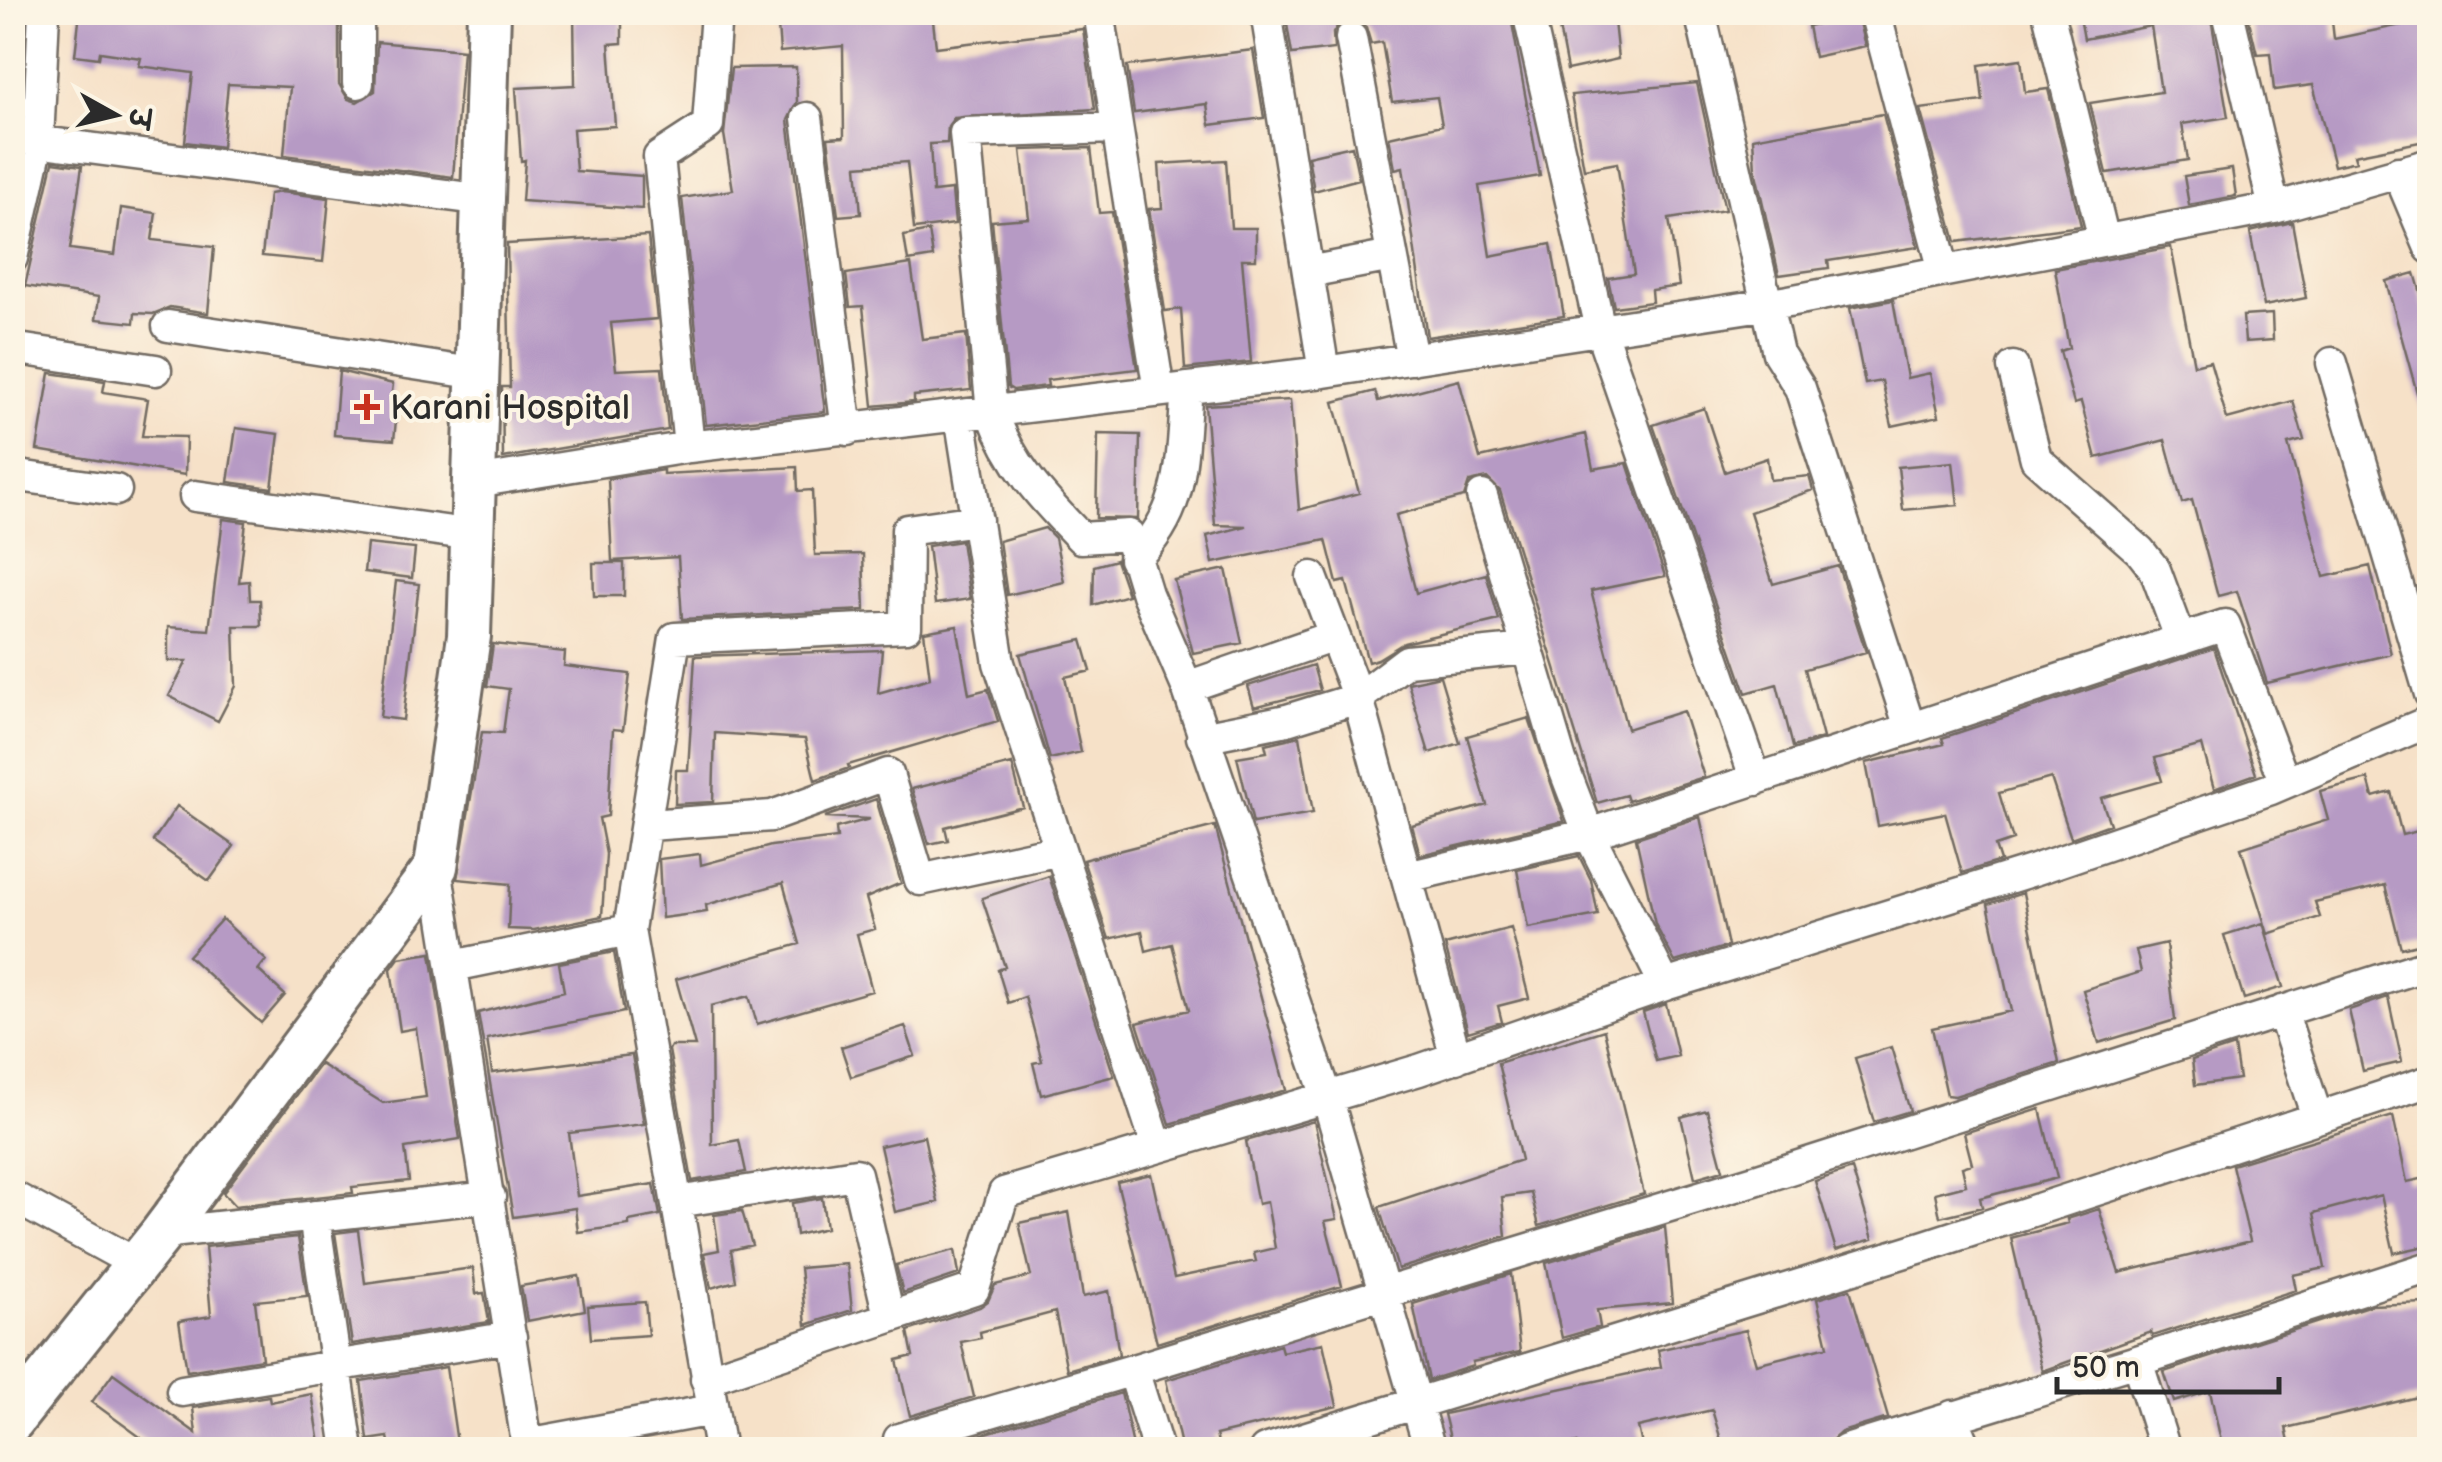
<svg xmlns="http://www.w3.org/2000/svg" width="2442" height="1462" font-family="'Balsamiq Sans','Playpen Sans Deva',sans-serif">
<style>
.building{fill:#b69ac4}
.lines{fill:none;stroke-linecap:round;stroke-linejoin:round}
.street-casing{stroke:#726b62;stroke-width:35}
.secondary-casing{stroke:#726b62;stroke-width:48}
.street{stroke:#fff;stroke-width:30}
.secondary{stroke:#fff;stroke-width:42}
.poi-dot{fill:#c8321e;stroke:#fcf5e5;stroke-width:4}
.labels{text-anchor:middle;stroke-width:8;stroke-linejoin:round;paint-order:stroke}
.poi-label{font-size:35px;fill:#2b2b2b;stroke:#fcf5e5;text-anchor:start}
</style>
<rect width="100%" height="100%" fill="#fcf5e5"/>
<filter id="ink" filterUnits="userSpaceOnUse"><feTurbulence type="fractalNoise" baseFrequency=".01" numOctaves="2"/><feDisplacementMap in="SourceGraphic" scale="20" xChannelSelector="R" yChannelSelector="G"/><feConvolveMatrix kernelMatrix="1 2 1 2 8 2 1 2 1" color-interpolation-filters="sRGB"/></filter>
<filter id="wash" filterUnits="userSpaceOnUse"><feTurbulence type="fractalNoise" baseFrequency=".0048" numOctaves="4" result="noise"/><feDisplacementMap in="SourceGraphic" scale="40" xChannelSelector="R" yChannelSelector="G"/><feGaussianBlur stdDeviation="2.25" result="paint"/><feColorMatrix in="noise" values="0 0 0 0 0 0 0 0 0 0 0 0 0 0 0 0 0 1.4 0 .05"/><feComposite in="paint" operator="in"/></filter>
<g filter="url(#wash)">
<rect width="100%" height="100%" fill="#f6e1c8"/>
<g id="blocks">
<path class="building" d="M80 12H197L260 21V12H339V84L348 99 357 102 375 91 377 42 463 50 453 177 284 155 290 87 228 84 222 147 185 142 193 73 139 66 141 58 100 52 99 58 75 55Z
M574 12H622V43L609 44 615 126 573 129 576 171 642 176V209L522 201 525 160 521 161 516 88 575 85Z
M777 12H932L936 47 1083 29 1095 109 954 118 948 126 947 143 930 144 933 192 952 190 955 224 914 229 907 162 857 166 861 214 838 216 828 138 844 137 843 46 780 52Z
M1285 12H1510L1540 176 1479 186 1490 256 1551 244 1564 316 1427 337 1403 167 1395 169 1389 137 1442 125 1437 97 1392 102 1382 42 1371 44 1366 27 1356 20 1338 25 1333 33 1334 49 1292 54Z
M1556 12H1613L1618 59 1567 70Z
M2079 12H2210L2228 117 2182 124 2188 160 2107 173 2090 103 2161 92 2151 26 2084 39Z
M2247 12H2331L2334 39 2430 19V140L2354 155 2356 161 2334 166 2313 85 2274 90 2270 53 2257 54Z
M1857 15 1865 46 1814 57 1808 26Z
M1253 50 1264 118 1210 125 1207 104 1134 113 1127 66Z
M2021 59 2025 92 2048 89 2081 226 1956 242 1920 109 1983 101 1979 65Z
M796 67 797 102 788 120 825 412 706 425 682 198 733 190 724 134 731 68Z
M1697 83 1725 210 1669 219 1679 286 1651 290 1652 302 1614 307 1608 278 1634 274 1617 163 1584 169 1571 95Z
M1883 114 1918 247 1828 261 1829 268 1779 275 1755 169 1753 138Z
M1352 146 1359 179 1314 191 1308 156Z
M1091 148 1099 213 1112 212 1137 369 1047 380 1048 386 1013 390 1008 387 992 221 1029 218 1021 150Z
M1226 160 1231 228H1256V259H1242L1251 362 1185 369 1181 309 1165 311 1149 209 1162 208 1159 164Z
M53 162 82 166 70 249 115 255 121 208 156 213 152 240 214 247 208 313 170 307 153 314 135 313 134 323 96 319 99 297 25 286Z
M2232 169 2236 196 2189 205 2184 176Z
M281 192 329 198 323 262 262 256 269 194Z
M2292 222 2306 298 2264 306 2250 232Z
M929 231 933 257 908 261 904 236Z
M648 236 657 319 611 323 616 370 662 368 668 430 503 458 502 387H510L507 244Z
M2171 247 2194 365 2210 361 2227 419 2293 401 2304 440 2288 444 2324 577 2370 566 2391 654 2267 683 2237 591 2218 596 2192 500 2182 503 2165 440 2096 458 2081 402 2074 404 2060 351 2069 348 2055 269Z
M911 264 922 339 966 334 971 390 914 396V402L873 406 863 306 850 307 846 274Z
M2415 273 2430 324V410L2422 411 2386 281Z
M1893 300 1907 378 1930 373 1939 416 1892 426 1882 381 1865 384 1850 308Z
M2272 314 2273 340 2245 342 2243 316Z
M339 371 393 384 391 399 398 400 394 440 334 435Z
M50 373 105 381 103 392 148 399 142 436 186 437 185 475 37 450Z
M1459 380 1480 458 1586 434 1593 469 1627 463 1665 576 1591 591 1627 729 1683 711 1704 777 1628 801 1626 795 1597 803 1500 491 1487 478 1469 482 1464 497 1396 515 1416 593 1486 574 1499 620 1404 643 1378 659 1368 662 1346 581 1337 583 1326 540 1213 563 1207 536 1246 526 1215 525 1205 405 1290 400 1299 510 1359 493 1334 402 1375 391 1378 401Z
M1704 408 1725 472 1767 458 1770 480 1809 476 1813 490 1750 512 1773 584 1838 566 1866 652 1805 669 1823 738 1793 747 1777 684 1746 693 1653 425Z
M236 428 279 434 272 488 228 482Z
M1098 434 1140 435 1138 519 1096 518Z
M1953 462 1958 505 1903 510 1898 467Z
M797 467 798 491 812 490 815 555 863 554 865 610 682 619 678 557 612 561 608 479 663 470V474Z
M223 519 246 522 239 582 249 581 250 600H260L261 626H234L236 686 218 721 169 696 187 661H168V627L209 630Z
M1045 528 1055 538 1064 582 1007 595 999 541Z
M961 541 970 599 935 604 928 546Z
M367 544 415 549 412 578 364 572Z
M1116 560 1128 595 1093 605 1094 566Z
M593 563H624V596H594Z
M1226 569 1242 643 1193 653 1174 580Z
M396 581 419 584 403 720 380 717Z
M957 626 969 694 988 689 998 721 848 765 849 768 815 780 805 739 715 733 713 802 675 804 676 770H688L695 656 882 650 878 693 930 678 924 632Z
M1082 640 1091 671 1065 677 1081 752 1050 759 1020 654Z
M493 644 565 652 564 666 630 674 623 730 613 729 608 816 599 818 606 854 602 916 534 930 508 929 510 884 457 879 482 732 503 733 509 689 487 686Z
M2214 648 2256 774 2214 789 2202 745 2155 758 2162 781 2101 798 2110 824 2071 838 2051 778 1999 793 2013 840 1995 846 2000 861 1962 873 1945 813 1878 826 1866 763 1944 744 1942 738Z
M1313 665 1320 690 1254 707 1248 686Z
M1440 676 1460 743 1429 753 1408 683Z
M1529 718 1564 821 1420 855 1412 825 1487 805 1467 736Z
M1300 736 1313 813 1253 823 1237 757 1267 752 1265 744Z
M1012 764 1023 807 945 827 948 840 929 844 912 789Z
M2368 779 2373 797 2391 792 2402 835 2430 828V941L2401 948 2385 885 2315 902 2320 917 2268 934 2241 848 2328 820 2320 791Z
M876 799 901 883 866 898 875 929 857 934 872 991 757 1024 749 996 711 1006 712 1145 739 1140 746 1172 692 1181 669 1050 671 1046H695L676 979 800 944 783 883 706 905 707 912 662 918 659 859 700 854 701 865 771 846 837 838 836 828 870 819 825 817Z
M177 806 234 846 209 881 153 841Z
M1700 817 1728 946 1675 962 1655 924 1636 838Z
M1215 826 1286 1090 1170 1124 1137 1023 1189 1010 1172 944 1146 951 1142 931 1109 939 1083 860Z
M1579 856 1591 880 1598 915 1528 928 1517 870Z
M1049 876 1114 1076 1041 1095 1033 1063 1042 1061 1025 997 1008 1003 998 970 1005 967 982 898Z
M2023 893 2059 1063 1955 1096 1947 1095 1932 1028 2011 1011 1988 904Z
M222 919 266 960 258 970 285 995 261 1023 188 956Z
M2263 923 2283 987 2244 999 2224 935Z
M1511 928 1529 998 1498 1006 1502 1022 1468 1032 1445 945Z
M2166 943 2175 1020 2099 1043 2083 990 2141 972 2136 950Z
M614 952 624 1012 487 1039 492 1073 632 1055 644 1124 569 1133 577 1196 654 1184 660 1215 629 1221V1225L578 1232 575 1208 513 1217 478 1013 564 991 559 963Z
M431 953 460 1139 405 1148 409 1181 352 1187 353 1193 235 1206 223 1193 320 1064 383 1103 426 1097 416 1028 400 1031 391 969 399 958Z
M2388 997 2402 1062 2363 1071 2349 1010Z
M1666 1004 1678 1056 1656 1061 1643 1012Z
M905 1026 915 1056 851 1077 841 1047Z
M1604 1030 1644 1194 1539 1226 1531 1193 1502 1197 1506 1236 1398 1269 1379 1207 1521 1160 1498 1063Z
M2234 1046 2239 1079 2195 1085 2192 1060Z
M1891 1047 1910 1111 1874 1122 1855 1058Z
M2040 1109 2057 1178 1980 1198 1982 1207 1940 1217 1935 1193 1966 1185 1962 1167 1972 1164 1964 1133Z
M1707 1110 1723 1170 1695 1178 1681 1117Z
M2393 1116 2407 1182 2430 1177V1245L2394 1253 2381 1195 2314 1213 2325 1268 2293 1275 2296 1290 2152 1336 2151 1332 2042 1371 2011 1238 2068 1223 2067 1219 2099 1209 2119 1273 2250 1241 2232 1165Z
M1314 1121 1337 1219 1325 1221 1342 1286 1157 1343 1117 1182 1151 1174 1174 1278 1256 1261 1254 1253 1275 1248 1267 1202 1258 1204 1246 1141Z
M924 1136 938 1202 895 1212 880 1146Z
M1852 1169 1873 1239 1836 1250 1815 1181Z
M822 1198 826 1228 796 1235 792 1203Z
M742 1211 752 1245 731 1250 736 1281 711 1288 704 1253 719 1250 714 1215Z
M1069 1212 1083 1297 1109 1291 1119 1355 1067 1370 1055 1312 980 1332 981 1338 961 1342 974 1397 910 1416 897 1360 913 1356 908 1331 980 1307 988 1301 995 1285 1031 1276 1019 1223Z
M1665 1227 1672 1303 1597 1310 1600 1327 1562 1338 1546 1263Z
M358 1230 365 1283 473 1268 476 1294 484 1293 489 1322 352 1344 335 1233Z
M298 1237 307 1296 255 1301 262 1359 187 1371 179 1321 211 1316 205 1247Z
M955 1250 959 1274 903 1293 896 1265Z
M847 1264 852 1310 806 1325 800 1268Z
M1511 1274 1520 1352 1472 1362 1473 1366 1429 1380 1413 1304Z
M579 1276 585 1310 527 1321 521 1286Z
M1850 1289 1888 1418 1841 1432 1829 1443 1808 1450H1724L1712 1410 1638 1427 1643 1450H1579L1577 1443 1551 1450H1453L1444 1414 1661 1367 1658 1350 1746 1330 1756 1364 1828 1346 1817 1299Z
M645 1302 648 1335 591 1339 588 1306Z
M2426 1303 2430 1394 2286 1428 2291 1450H2223L2210 1391 2174 1402 2164 1372 2371 1305Z
M1323 1343 1337 1406 1216 1435 1219 1446 1182 1450 1166 1380 1280 1345 1282 1352Z
M446 1367 458 1450H391L388 1437 368 1440 361 1381Z
M113 1373 196 1433 193 1408 269 1396 270 1402 312 1394 321 1450H158L92 1402Z
M1121 1393 1134 1450H954L953 1443Z"/>
</g>
</g>
<g filter="url(#ink)">
<use href="#blocks" fill-opacity="0" stroke="#726b62" stroke-width="2.5"/>
<g class="lines">
<defs>
<path id="street" d="M358 12V83
M1099 12 1159 391
M1266 12 1324 372
M1528 12 1600 329 1756 780
M1700 12 1778 353 1800 388 1910 728
M1875 12 1944 271
M2048 12 2104 240
M2228 12 2274 208
M1351 38 1412 359
M807 118 847 430
M1115 128 965 133 992 412C1011 465 1042 498 1081 538L1129 535 1147 594 1187 687 1327 1097 1430 1450
M12 138 485 200
M2398 172 2430 248
M12 258 38 142 44 12
M1308 272 1392 256
M168 326 479 374
M12 348 156 370
M2332 363 2430 694
M2013 367 2036 459 2140 551 2155 570 2181 640
M960 415 999 663 1157 1146
M689 447 659 157 708 125 716 12
M12 475 116 490
M475 482 689 447 1324 372 1789 301 2274 208 2430 164
M195 496 473 535
M1482 496 1561 761 1589 834 1665 985
M1134 559C1187 510 1181 454 1187 388
M1312 577 1358 698 1456 1058
M1187 687 1334 636
M1202 737 1287 720 1358 698 1407 661 1527 649
M649 825 772 816 888 774 920 880 1060 850
M436 867 528 1450
M1407 877 1589 834 2225 625 2285 783
M453 966 629 930
M2282 1011 2317 1117
M12 1196 137 1264
M677 1202 856 1174 889 1316
M314 1216 348 1450
M162 1233 490 1197
M2137 1361 2430 1267
M706 1379 974 1289 1004 1193 1419 1070 1665 985 2034 870 2271 789 2430 721
M182 1391 511 1337
M1952 1416 1967 1450
M899 1439 1133 1370
M527 1444 712 1410
M720 1450 629 930 675 638 906 627 907 530 977 520
M1158 1450 1133 1370 1755 1180 2430 964
M1265 1450 1925 1246 2430 1081
M1846 1450 2137 1361 2165 1450"/>
<path id="secondary" d="M12 1421 162 1233 436 867 469 636 489 12"/>
</defs>
<use href="#street" class="street-casing"/>
<use href="#secondary" class="secondary-casing"/>
<use href="#street" class="street"/>
<use href="#secondary" class="secondary"/>
</g>
</g>
<path class="poi-dot" d="M362 392h10v10h10v10h-10v10h-10v-10h-10v-10h10z"/>
<g class="labels">
<g class="poi-label">
<text x="390" y="419">Karani Hospital</text>
</g>
</g>
<rect width="2442" height="1462" fill="none" stroke="#fcf5e5" stroke-width="50"/>
<g transform="translate(115 115) rotate(98)" stroke="#fcf5e5" stroke-width="8" paint-order="stroke">
<path d="M0-8L18 38L0 25L-18 38Z" fill="#2b2b2b"/>
<text y="-15" font-size="28" font-weight="bold" text-anchor="middle" fill="#2b2b2b">उ</text>
</g>
<path d="M2057 1377v15h222v-15" fill="none" stroke="#2b2b2b" stroke-width="5"/>
<text x="2072" y="1377" font-size="30" fill="#2b2b2b" stroke="#fcf5e5" stroke-width="8" paint-order="stroke">50 m</text>
</svg>
